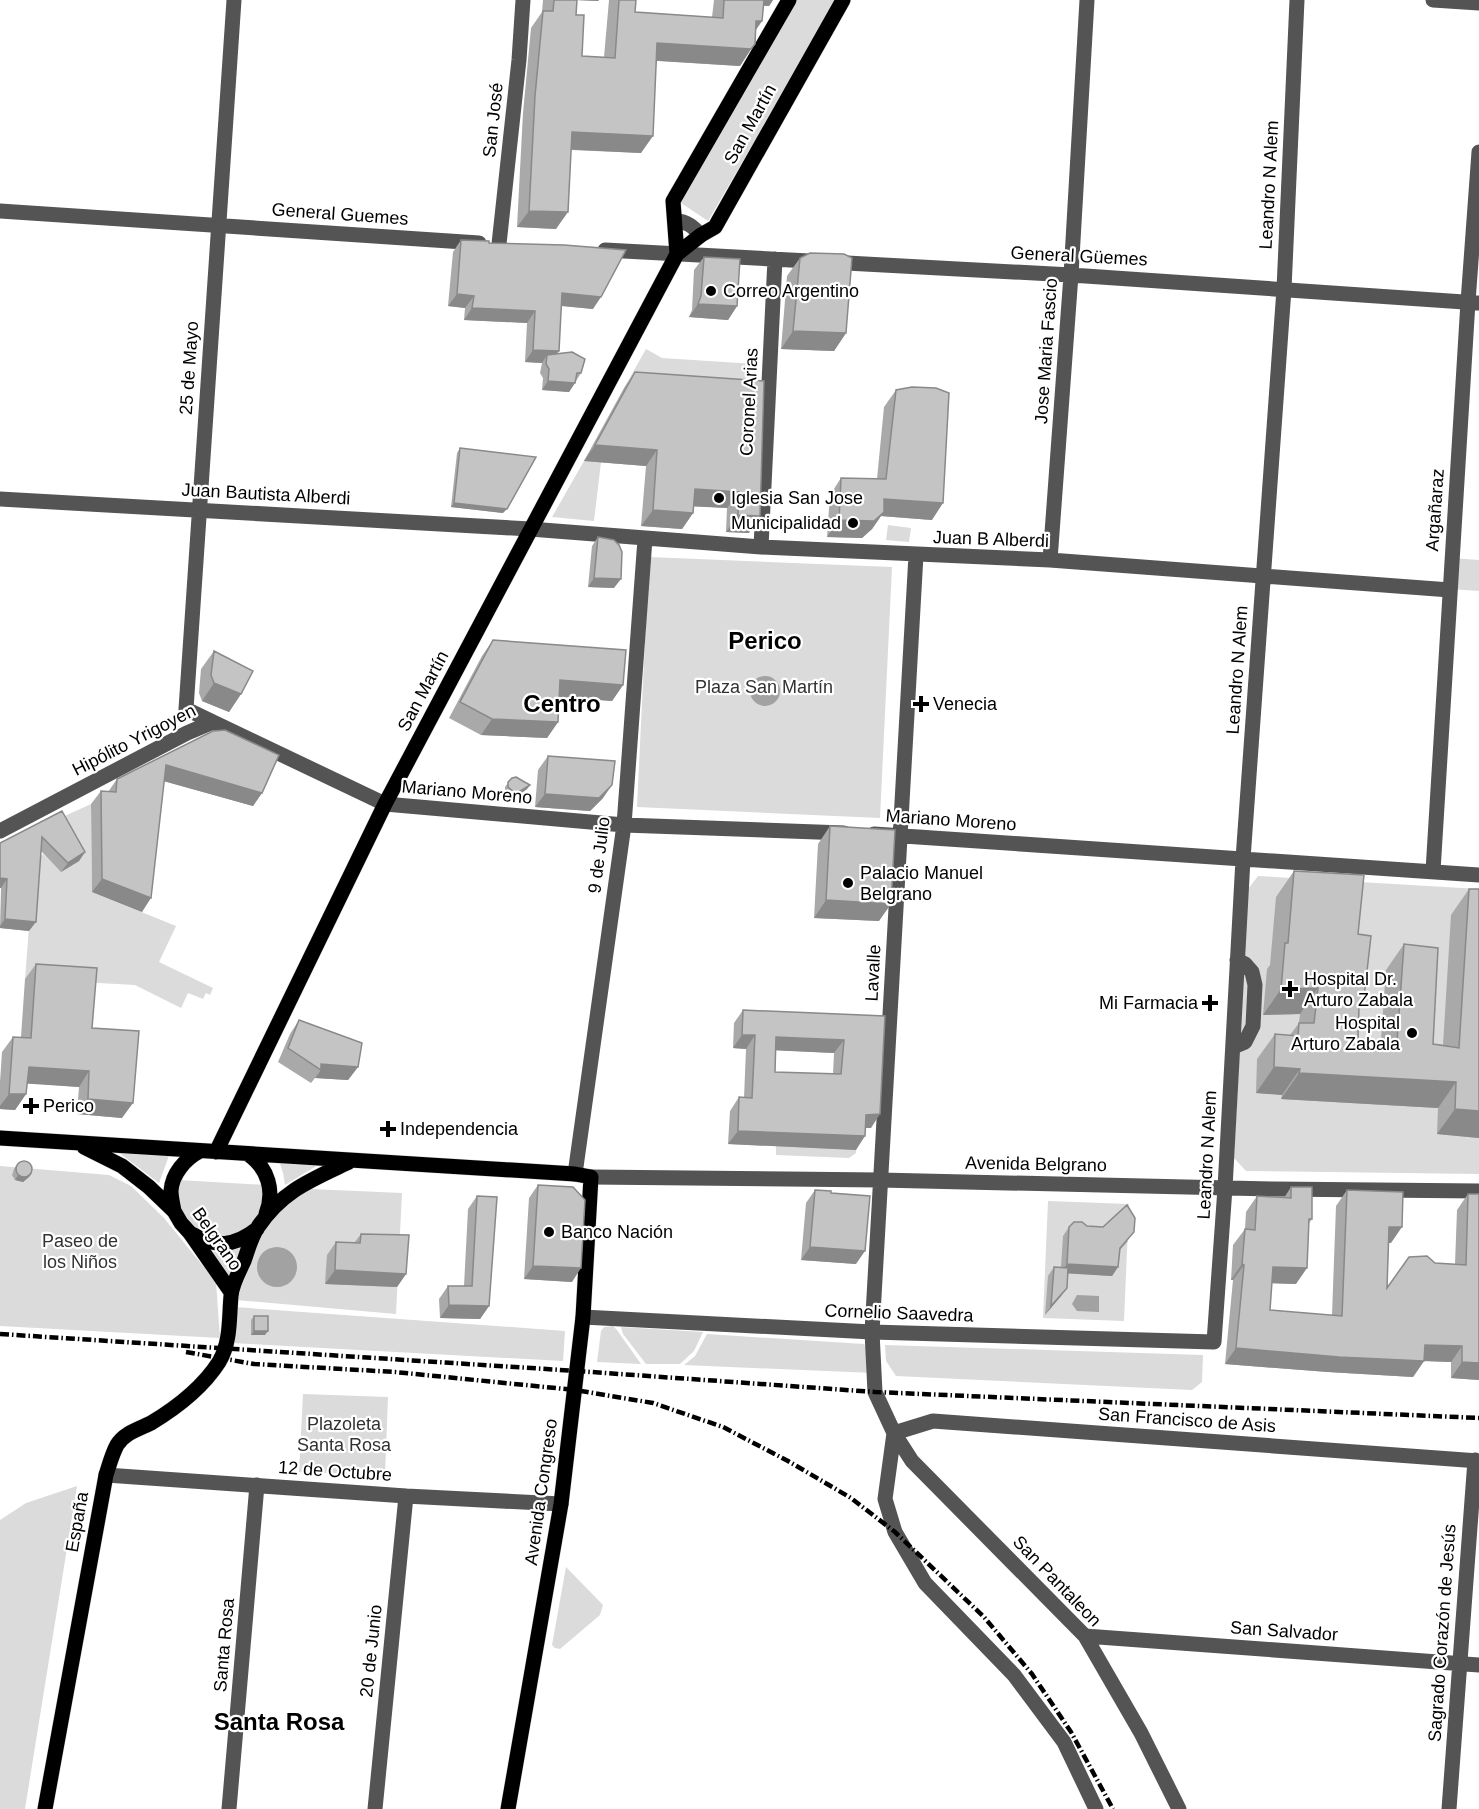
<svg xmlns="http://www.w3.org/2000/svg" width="1479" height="1809" font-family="Helvetica,sans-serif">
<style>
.green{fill:#dbdbdb}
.water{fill:#a2a2a2}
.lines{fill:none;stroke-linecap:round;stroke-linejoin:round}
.major-casing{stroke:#dbdbdb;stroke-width:16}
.minor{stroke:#545454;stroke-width:15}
.major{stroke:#000;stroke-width:15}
.rail{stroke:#000;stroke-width:4.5;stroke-dasharray:9 3 1.5 3;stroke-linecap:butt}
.wall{fill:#a9a9a9;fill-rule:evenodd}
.shaded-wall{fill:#898989}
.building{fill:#c4c4c4;stroke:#898989;stroke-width:1.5;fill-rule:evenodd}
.poi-dot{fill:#000;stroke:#fff;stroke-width:2}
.labels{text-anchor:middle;stroke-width:4.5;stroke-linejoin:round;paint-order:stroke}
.street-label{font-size:18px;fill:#000;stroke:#fff}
.poi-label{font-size:18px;fill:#000;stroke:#fff;text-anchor:start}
.park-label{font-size:18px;fill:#323232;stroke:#fff}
.district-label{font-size:24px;font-weight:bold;fill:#000;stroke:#fff}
</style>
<rect width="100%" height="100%" fill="#fff"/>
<path class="green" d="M795 0H837L708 221 681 203Z
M646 349 662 358 755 364 753 397 624 388Z
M584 461 601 462 594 521 552 517Z
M888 525 911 528 909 542 886 540Z
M649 557 892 567 880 818 637 807Z
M1452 558 1479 560V591L1450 589Z
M91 804 92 892 176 926 159 962 213 988 210 995 206 993 203 999 188 993 181 1008 135 985 25 979 34 863 43 854 62 872 56 820Z
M1258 876 1479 889V1174L1246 1171 1234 1158 1248 889Z
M776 1146 856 1150V1153L849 1158 776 1155Z
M118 1152 170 1153 159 1183Z
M279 1161 318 1165 285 1185 283 1173Z
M0 1166 109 1175 131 1186 164 1218 216 1282 220 1338 0 1326Z
M178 1180 266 1185 267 1200 253 1227 225 1240 196 1233 178 1209Z
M311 1189 402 1193 396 1314 236 1300C239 1272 265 1219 286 1201 292 1195 303 1192 311 1189Z
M1048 1201 1129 1204 1124 1321 1043 1318Z
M243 1248 229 1278 213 1252Z
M234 1307 565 1331 563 1361 231 1343Z
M613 1326 617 1330 641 1364 597 1362 601 1331 604 1327Z
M621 1327 703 1332 694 1351 680 1364H646L623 1334Z
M707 1334 864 1344 877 1365 873 1373 684 1365 695 1356Z
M885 1345 1203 1355 1202 1382 1192 1390 896 1376 886 1361Z
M303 1394 388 1397 385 1475 299 1472Z
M77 1486 25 1809H0V1520L26 1503Z
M566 1567 603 1605 600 1615 560 1649 555 1648 552 1645Z"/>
<path class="water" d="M750 691a15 15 0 1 1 30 0a15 15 0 1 1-30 0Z
M257 1267a20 20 0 1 1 40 0a20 20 0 1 1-40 0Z
M1077 1295 1099 1296V1312L1077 1311 1072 1304Z"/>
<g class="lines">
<defs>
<path id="major" d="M677 254 673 201 789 0
M0 1138 575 1174 591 1177 583 1317 561 1504 508 1809
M84 1147 122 1166 149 1187 174 1211 181 1223 190 1233 231 1292
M216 1152 385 804 677 254 701 235 715 227 843 0
M248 1154C268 1168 275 1191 266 1214
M174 1211C173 1205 171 1197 171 1191 172 1174 185 1159 200 1151
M190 1233C216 1248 234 1247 257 1229
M45 1809 106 1475C109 1466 112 1454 117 1445 124 1433 139 1429 151 1423 176 1408 203 1387 219 1362 231 1342 229 1318 231 1296 232 1284 239 1272 244 1261 248 1250 251 1237 258 1227 282 1191 311 1180 349 1162"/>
</defs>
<use href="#major" class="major-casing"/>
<path class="minor" d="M1433 0 1479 3
M0 211 479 243
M676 221C687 221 693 227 701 235
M499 244 519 60 523 0
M605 250 1071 275 1479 303
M0 499 530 529 761 547 1050 560 1450 590
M761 547 775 259
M916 555 872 1332 875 1392 894 1433 912 1461 1085 1636 1141 1733 1179 1809
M1050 560 1071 275 1087 0
M213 722 186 709 234 0
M0 831 187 733 213 722 385 804 624 825 844 833
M874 834 1479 875
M1433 871 1468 302 1479 152
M1233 1047 1245 1042 1253 1026 1255 985 1252 972 1245 964 1237 960
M575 1174 624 825 645 539
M591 1177 880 1180 1274 1189 1479 1191
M583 1317 872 1332 1214 1342 1225 1188 1243 859 1284 289 1297 0
M894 1433 933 1421 1479 1461
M894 1433 885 1499 895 1532 925 1583 1014 1675 1064 1742 1096 1809
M106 1475 406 1496 561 1504
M1085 1636 1479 1665
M229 1809 257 1485
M375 1809 406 1496
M1449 1809 1475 1460"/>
<use href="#major" class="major"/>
<path class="rail" d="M0 1334 577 1371 875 1392 1479 1418
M186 1352 254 1364 395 1372 575 1390 653 1403 723 1427 788 1461 851 1498 895 1532 984 1617 1032 1674 1071 1732 1113 1809"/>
</g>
<path class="wall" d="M543 0H599L598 1 577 0 576 15 582 56 604 57 609 0H619L635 12 712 17 714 0H773L769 6H763L762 21 755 31 751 49 740 66 657 61 641 153 571 150 556 229 517 227 523 113 531 28 542 12Z
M461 240 489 243 593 309 561 306 556 354 581 373 569 392 542 390 543 378 540 373 542 363 525 362 527 323 464 320 465 308 448 306 453 252Z
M704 257 737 306 728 320 689 317 692 310 694 270Z
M800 258 846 333 834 351 781 349 787 276Z
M635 372 764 381 749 533 726 532 727 508 694 506 693 513 682 529 641 526 646 466 584 461 624 388Z
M896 390 932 520 881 516 872 529 862 538 827 537 830 495 841 478 877 479 884 407Z
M460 448 503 513 451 507 457 453Z
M598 537 614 588 588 587 592 546Z
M493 640 623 685 612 701 559 697 558 722 547 738 481 735 449 718 482 656Z
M214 651 241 694 229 712 202 701 199 693 201 669Z
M213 731 262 793 253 806 164 781 142 912 92 892 91 804 101 791 108 792 117 779Z
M548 756 603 798 590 811 535 807 538 770Z
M512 778 530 785 527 789 516 797H511L505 792V787Z
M62 811 85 852 79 861 61 872 41 851 29 931 0 928 1 888H0V843Z
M830 826 879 921 814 918 818 844Z
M1294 871 1358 934V1039L1381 1040 1386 970 1404 944 1433 1044 1443 1045 1451 915 1469 889 1479 1138 1437 1134 1438 1108 1281 1099 1282 1095 1256 1093 1257 1059 1275 1034 1290 1035 1299 1023 1300 1014 1263 1015 1267 969 1270 965 1276 897Z
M36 964 92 1028 122 1118 77 1114 79 1087 27 1083 26 1094 15 1110 0 1109V1082L2 1052 13 1037H21L25 979Z
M743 1010 885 1016 871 1128H865L856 1150 728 1144 730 1111 739 1097 744 1098 746 1049 733 1048 734 1023ZM776 1050 834 1053 833 1074 775 1072Z
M299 1020 358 1067 348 1080 315 1078 311 1083 278 1062 290 1034Z
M17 1165 32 1173 29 1177 23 1182 15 1180 12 1175 14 1169Z
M538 1185 572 1282 524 1279 529 1198Z
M1291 1187 1312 1219 1309 1223 1296 1284 1272 1283 1270 1310 1332 1315 1336 1206 1347 1190 1391 1243H1389L1387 1288 1435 1263 1455 1264 1457 1210 1468 1194H1479V1380L1451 1378V1362L1424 1361 1413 1377 1328 1372 1225 1364 1233 1280H1231L1233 1245 1245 1229 1246 1212 1257 1196 1284 1198Z
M815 1190 831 1193 856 1264 801 1260 806 1203Z
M477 1196 489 1306 480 1319 440 1318 439 1299 448 1286H464L468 1209Z
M1087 1226 1128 1241 1120 1250 1118 1267 1112 1276 1068 1273 1061 1296 1045 1315 1048 1276 1054 1267H1061L1063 1236 1069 1227Z
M361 1234 406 1274 397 1287 325 1284 327 1255 336 1242 354 1243Z
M254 1316 265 1335H251V1320Z"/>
<path class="shaded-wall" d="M574 0H599L598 1Z
M756 0H773L769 6 753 5Z
M756 21H762L750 38Z
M657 43 751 49 740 66 646 60Z
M572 132 653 136 641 153 560 149Z
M529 211 568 212 556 229 517 227Z
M562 293 601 297 593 309 553 305Z
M457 294 474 296 465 308 448 306Z
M698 304 737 306 728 320 689 317Z
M472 308 535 311 527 323 464 320Z
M793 331 846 333 834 351 781 349Z
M533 350 559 351 550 363 547 355 542 363 525 362Z
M548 381 575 383 569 392 542 390Z
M595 445 657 450 646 466 584 461Z
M695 489 739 492 727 508 684 506Z
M884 499 943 503 932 520 881 516 872 529 862 538 827 537 839 520Z
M454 503 507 509 503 513 451 507Z
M653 510 693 513 682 529 641 526Z
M738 515 760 516 749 533 726 532Z
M594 578 621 579 614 588 588 587Z
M560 680 623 685 612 701 549 696Z
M214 683 241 694 229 712 202 701Z
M492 719 558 722 547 738 481 735Z
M166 765 262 793 253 806 156 779Z
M530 785 527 789 516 797H511L514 792Z
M612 785 603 798 590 811 535 807 545 794Z
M85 852 79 861 61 872 68 863Z
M0 878 7 879 1 888H0Z
M102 879 151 898 142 912 92 892Z
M826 900 891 904 879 921 814 918Z
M5 919 36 922 29 931 0 928V926Z
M1318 988 1300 1014 1263 1015 1281 989Z
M742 1035H755L746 1049 733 1048Z
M776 1037 844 1040 834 1053 767 1050Z
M321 1064 358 1067 348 1080 315 1078 321 1070Z
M29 1067 89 1071 79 1087 18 1083Z
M1274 1067 1300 1069 1282 1095 1256 1093Z
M1299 1073 1456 1082 1438 1108 1281 1099Z
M9 1094H26L15 1110 0 1109V1106Z
M88 1099 133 1103 122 1118 77 1114Z
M1455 1109 1479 1111V1138L1437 1134Z
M880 1114 871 1128H857L866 1115Z
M738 1131 865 1136 856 1150 728 1144Z
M32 1173 29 1177 23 1182 15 1180 18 1175Z
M1389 1227H1402L1391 1243 1378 1242Z
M810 1247 865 1251 856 1264 801 1260Z
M1067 1264 1118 1267 1112 1276 1060 1273Z
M1242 1264 1244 1265 1233 1280H1231Z
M533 1266 581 1268 572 1282 524 1279Z
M1273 1267 1307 1268 1296 1284 1262 1283Z
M335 1270 406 1274 397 1287 325 1284Z
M1067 1288 1061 1296 1045 1315 1051 1306Z
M449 1305 489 1306 480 1319 440 1318Z
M254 1331H268L265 1335H251Z
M1425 1345 1462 1346 1451 1362 1424 1361 1413 1377 1328 1372 1225 1364 1236 1348Z
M1462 1362 1479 1363V1380L1451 1378Z"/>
<path class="building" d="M554 0H577L576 15H584L582 56 615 58 619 0H636L635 12 723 18 724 0H764L762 21H756L755 44 751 49 657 43 653 136 572 132 568 212 529 211 535 96 543 11H553Z
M461 240 489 241V243L564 245 626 250 601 297 562 293 559 351 533 350 535 311 472 308 474 296 457 294Z
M810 253 844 254 852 258 846 333 793 331 800 258Z
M704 257 740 259 737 306 698 304 701 296Z
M572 352 585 359 581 373H577L575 383 548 381 549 369 546 364 547 355Z
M635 372 764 381 760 516 738 515 739 492 695 489 693 513 653 510 657 450 595 445Z
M912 387 936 388 949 393 943 503 884 499V512L874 521 839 520 841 478 886 479 896 390Z
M460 448 536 457 507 509 454 503Z
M598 537 614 540 619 545 622 552 621 579 594 578Z
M493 640 626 650 623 685 560 680 558 722 492 719 460 702Z
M214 651 253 671 241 694 214 683 211 675Z
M225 730 279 755 262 793 166 765 151 898 102 879 101 791 116 792 117 779 213 731Z
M548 756 615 761 612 785 599 798 545 794Z
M516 777 530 785 519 792H514L508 787V782L512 778Z
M62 811 85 852 68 863 42 837 36 922 5 919 7 879 0 878V843Z
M830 826 895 830 891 904 826 900Z
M1294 871 1364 875 1358 934 1371 936 1363 1006 1359 1007 1358 1039 1397 1042 1404 944 1438 948 1433 1044 1459 1048 1469 889H1479V1111L1455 1109 1456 1082 1299 1073 1300 1069 1274 1067 1275 1034 1298 1036 1299 1023H1314L1318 988 1281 989 1285 943H1288Z
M36 964 97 968 92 1028 139 1031 133 1103 88 1099 89 1071 29 1067 26 1094H9L13 1037 31 1038Z
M743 1010 885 1016 880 1114 866 1115 865 1136 738 1131 739 1097 752 1098 755 1035H742ZM776 1037 844 1040 841 1074 775 1072Z
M299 1020 362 1043 358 1067 321 1064V1070L288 1048Z
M16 1169a8 8 0 1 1 16 0a8 8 0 1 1-16 0Z
M538 1185 573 1187 585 1200 581 1268 533 1266Z
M1291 1187H1312V1219H1309L1307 1268 1273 1267 1270 1310 1342 1316 1347 1190 1403 1192 1402 1227H1389L1387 1288 1409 1257 1427 1256 1435 1263 1466 1265 1468 1194H1479V1363L1462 1362V1346L1425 1345 1424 1361 1339 1357 1236 1348 1244 1265 1242 1264 1245 1229 1255 1230 1257 1196 1291 1198Z
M815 1190 831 1191V1193L870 1196 865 1251 810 1247Z
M477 1196 497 1197 489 1306 449 1305 448 1286H472Z
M1127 1205 1135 1218 1134 1232 1120 1248 1118 1267 1067 1264 1069 1227 1074 1222H1082L1087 1226 1103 1227Z
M361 1234 409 1235 406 1274 335 1270 336 1242 360 1243Z
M1054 1267 1068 1268 1067 1288 1051 1306Z
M254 1316H268V1331H254Z"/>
<g class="poi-dot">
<circle cx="711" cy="291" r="6"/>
<circle cx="719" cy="498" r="6"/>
<circle cx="853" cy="523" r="6"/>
<path d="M918 695h6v6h6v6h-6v6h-6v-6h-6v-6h6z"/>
<circle cx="848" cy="883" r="6"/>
<path d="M1287 980h6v6h6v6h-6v6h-6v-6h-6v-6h6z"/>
<path d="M1207 994h6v6h6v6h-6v6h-6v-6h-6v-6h6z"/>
<circle cx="1412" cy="1033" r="6"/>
<path d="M28 1097h6v6h6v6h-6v6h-6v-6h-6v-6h6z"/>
<path d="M385 1120h6v6h6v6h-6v6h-6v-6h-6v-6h6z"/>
<circle cx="549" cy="1232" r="6"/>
</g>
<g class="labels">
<g class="street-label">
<text transform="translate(493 120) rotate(-84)" y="6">San José</text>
<text transform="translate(750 124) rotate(-61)" y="6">San Martín</text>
<text transform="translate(1269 185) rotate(-87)" y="6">Leandro N Alem</text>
<text transform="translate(340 214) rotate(4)" y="6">General Guemes</text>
<text transform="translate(1079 256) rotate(3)" y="6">General Güemes</text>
<text transform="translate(1046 351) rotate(-86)" y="6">Jose Maria Fascio</text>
<text transform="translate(189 368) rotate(-86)" y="6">25 de Mayo</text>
<text transform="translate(749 402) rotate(-87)" y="6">Coronel Arias</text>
<text transform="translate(266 494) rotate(3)" y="6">Juan Bautista Alberdi</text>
<text transform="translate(1435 510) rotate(-86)" y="6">Argañaraz</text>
<text transform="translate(991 539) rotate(2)" y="6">Juan B Alberdi</text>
<text transform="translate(1237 670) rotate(-86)" y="6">Leandro N Alem</text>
<text transform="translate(423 691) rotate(-62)" y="6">San Martín</text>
<text transform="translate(134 740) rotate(-27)" y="6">Hipólito Yrigoyen</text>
<text transform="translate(467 792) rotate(5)" y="6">Mariano Moreno</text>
<text transform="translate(951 820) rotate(4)" y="6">Mariano Moreno</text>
<text transform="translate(599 855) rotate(-83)" y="6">9 de Julio</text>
<text transform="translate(873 973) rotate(-87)" y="6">Lavalle</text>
<text transform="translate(1207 1155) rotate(-87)" y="6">Leandro N Alem</text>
<text transform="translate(1036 1164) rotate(1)" y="6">Avenida Belgrano</text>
<text transform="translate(217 1239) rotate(55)" y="6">Belgrano</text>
<text transform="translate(899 1313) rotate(2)" y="6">Cornelio Saavedra</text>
<text transform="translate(1187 1420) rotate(4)" y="6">San Francisco de Asis</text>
<text transform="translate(335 1471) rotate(4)" y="6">12 de Octubre</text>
<text transform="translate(541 1492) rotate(-82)" y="6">Avenida Congreso</text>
<text transform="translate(77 1522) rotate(-80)" y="6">España</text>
<text transform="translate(1057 1581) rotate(46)" y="6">San Pantaleon</text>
<text transform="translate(1284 1631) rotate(4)" y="6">San Salvador</text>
<text transform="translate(1442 1633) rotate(-86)" y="6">Sagrado Corazón de Jesús</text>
<text transform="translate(224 1645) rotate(-85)" y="6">Santa Rosa</text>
<text transform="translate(371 1651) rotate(-84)" y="6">20 de Junio</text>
</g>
<g class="poi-label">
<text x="723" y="297">Correo Argentino</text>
<text x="731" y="504">Iglesia San Jose</text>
<text x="841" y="529" text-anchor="end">Municipalidad</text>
<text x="933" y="710">Venecia</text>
<text x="860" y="879">Palacio Manuel<tspan x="860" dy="21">Belgrano</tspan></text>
<text x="1304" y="985">Hospital Dr.<tspan x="1304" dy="21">Arturo Zabala</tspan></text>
<text x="1198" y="1009" text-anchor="end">Mi Farmacia</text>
<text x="1400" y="1029" text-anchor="end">Hospital<tspan x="1400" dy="21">Arturo Zabala</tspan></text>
<text x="43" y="1112">Perico</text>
<text x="400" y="1135">Independencia</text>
<text x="561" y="1238">Banco Nación</text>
</g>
<g class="park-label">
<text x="764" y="693">Plaza San Martín</text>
<text x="80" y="1247">Paseo de<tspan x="80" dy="21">los Niños</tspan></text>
<text x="344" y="1430">Plazoleta<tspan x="344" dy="21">Santa Rosa</tspan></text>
</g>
<g class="district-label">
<text x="765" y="649">Perico</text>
<text x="562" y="712">Centro</text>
<text x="279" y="1730">Santa Rosa</text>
</g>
</g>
</svg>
